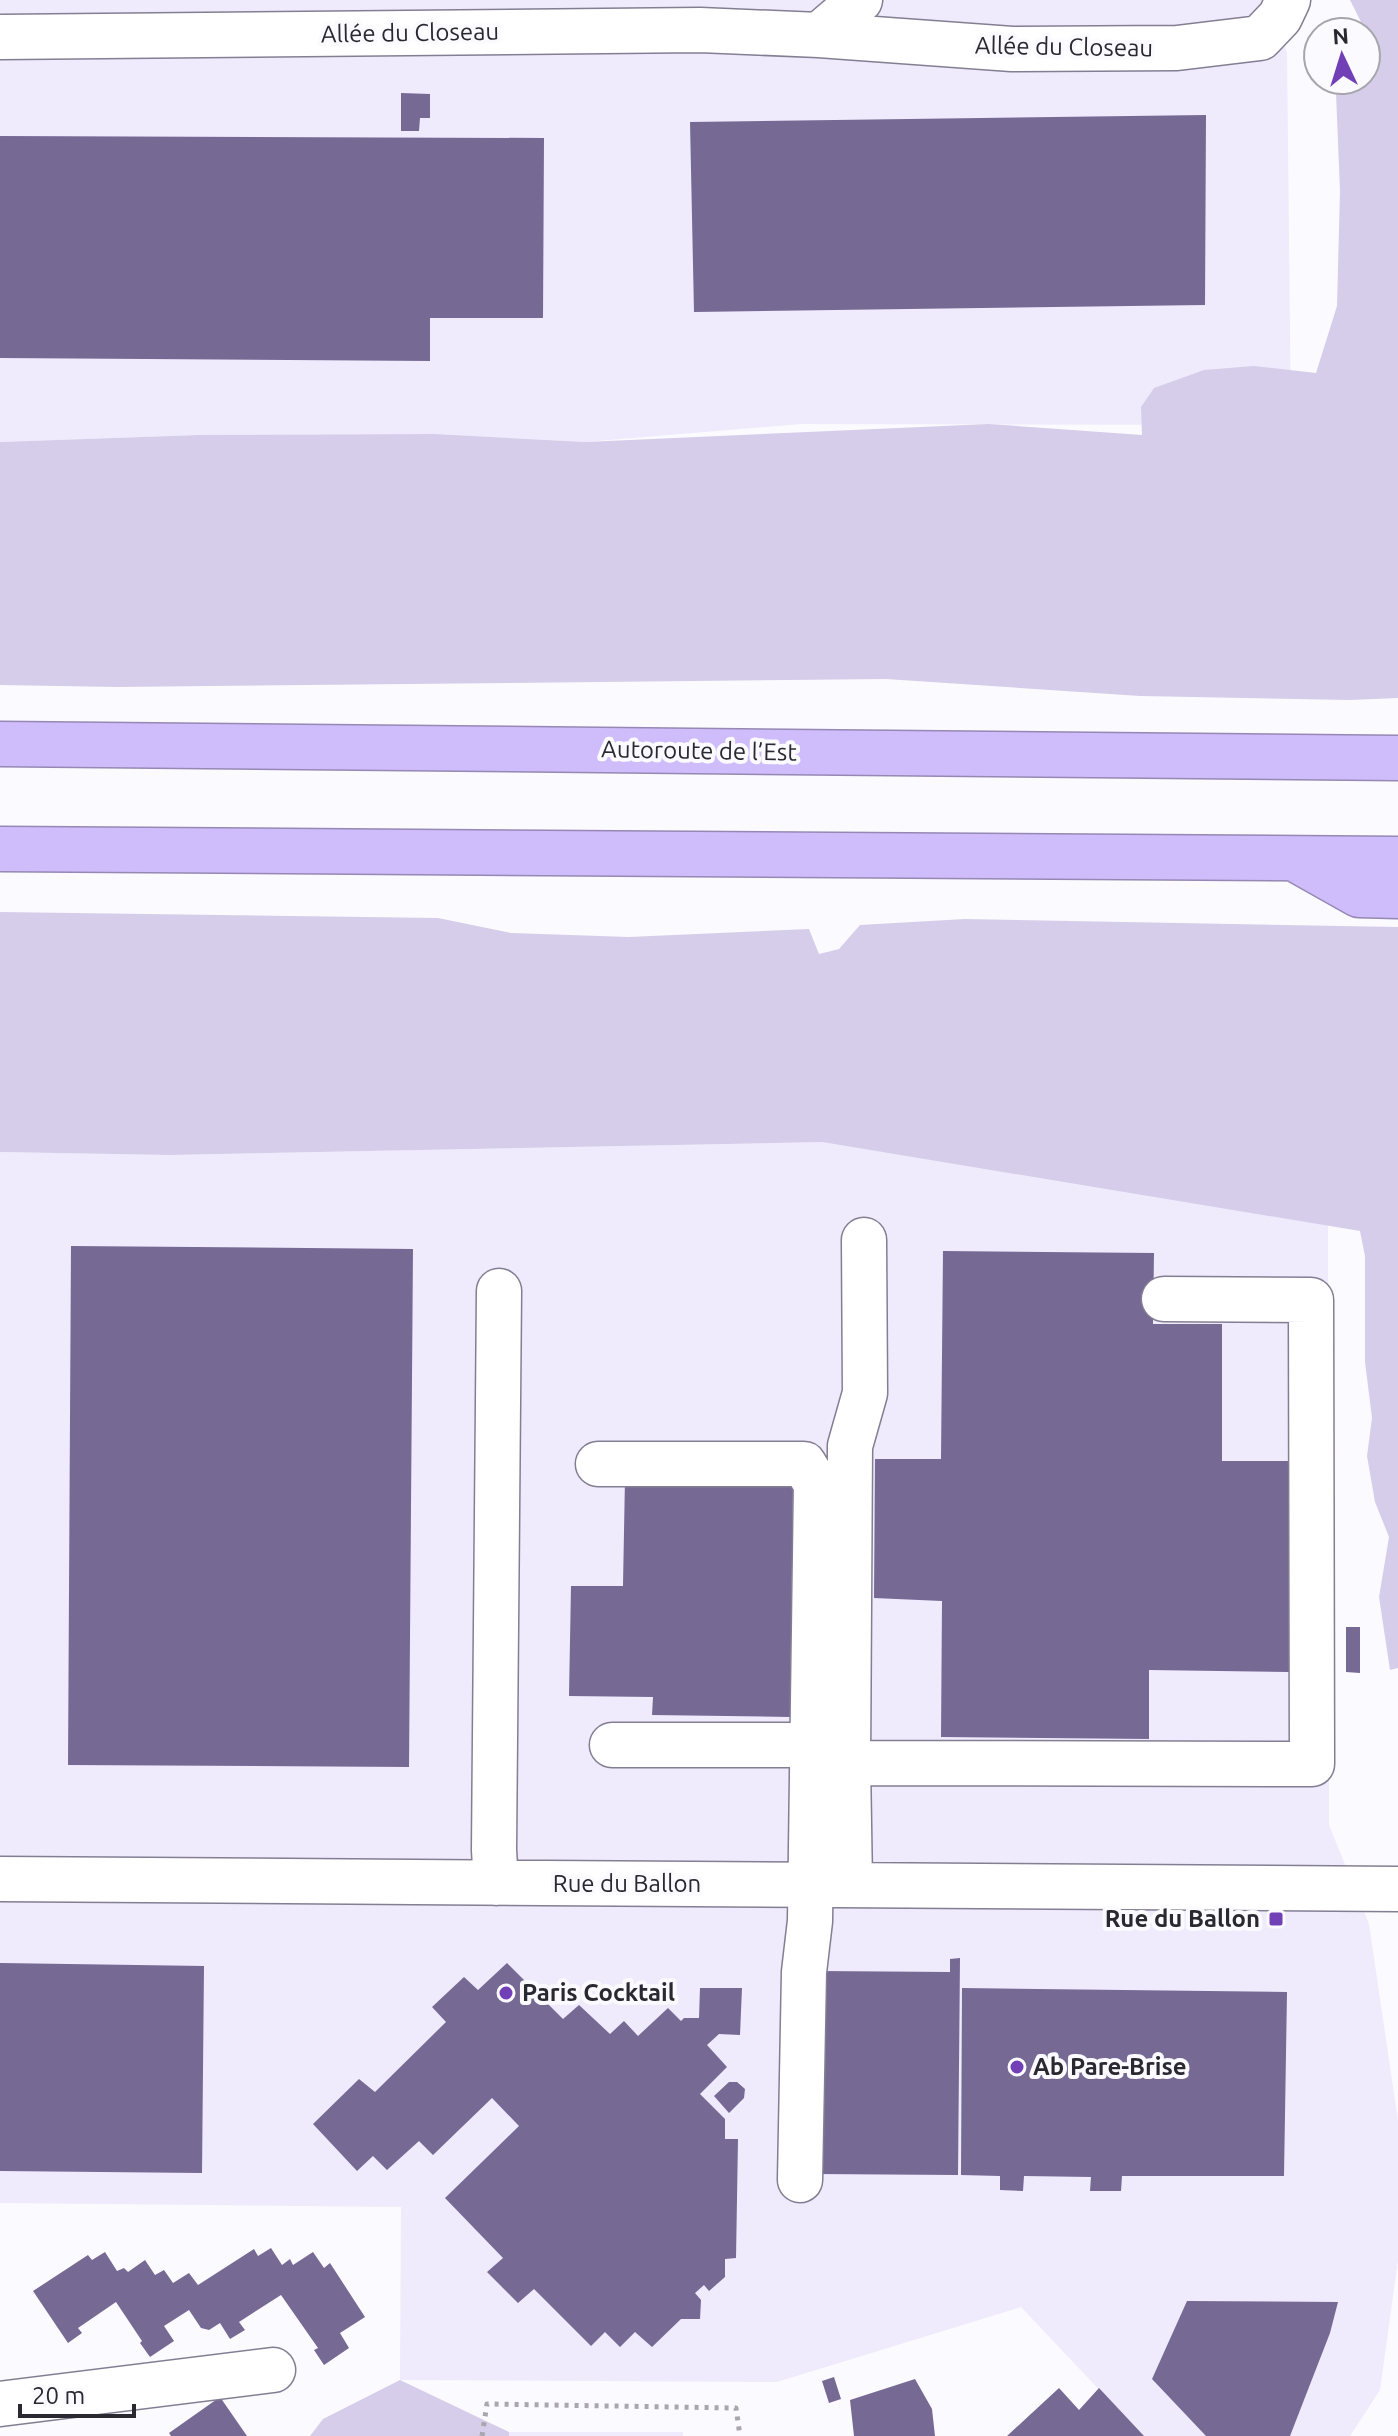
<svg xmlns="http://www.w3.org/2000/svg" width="1398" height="2436" font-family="Ubuntu,sans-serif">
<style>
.built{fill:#efeafc}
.green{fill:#d6cdea}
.building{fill:#766994}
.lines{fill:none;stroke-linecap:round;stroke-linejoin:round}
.minor-casing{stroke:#847e93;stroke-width:47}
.highway-casing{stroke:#9588b4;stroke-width:47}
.path{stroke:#a9a7ad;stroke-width:5;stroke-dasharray:4 6;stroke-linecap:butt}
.minor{stroke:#fff;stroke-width:44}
.highway{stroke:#cfbcfb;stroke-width:44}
.poi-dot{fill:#7140b7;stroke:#fbfafe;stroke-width:3}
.labels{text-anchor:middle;stroke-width:8;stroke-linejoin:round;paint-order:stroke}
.street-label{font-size:24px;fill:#2a2830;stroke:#fbfafe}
.poi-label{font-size:24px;font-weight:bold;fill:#2a2830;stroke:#fbfafe;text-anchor:start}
</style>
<rect width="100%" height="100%" fill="#fbfafe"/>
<path class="built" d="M0 0H1269L1287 53 1291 425 801 424 585 442 435 434 199 435 0 442Z
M822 1142 1328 1224 1329 1825 1369 1924 1398 2121V2260L1380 2390 1350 2436H1143L1021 2307 777 2382 400 2380 401 2207 0 2203V1152L170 1155Z
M509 2432H683V2436H509Z"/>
<path class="green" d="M1350 0H1398V698L1350 700 1140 696 886 679 118 687 0 685V442L199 435 435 434 585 442 989 424 1142 435 1141 407 1154 388 1204 370 1254 366 1316 373 1337 306 1340 191 1336 93 1344 80H1366V61L1377 54Z
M0 912 438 918 511 933 629 937 809 929 819 954 839 949 860 925 965 919 1398 927V1668L1390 1670 1379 1597 1389 1537 1375 1502 1367 1456 1372 1418 1365 1362V1256L1360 1231 822 1142 170 1155 0 1152Z
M400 2380 509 2432V2436H310L323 2419Z"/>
<path class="building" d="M401 93 430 94V118H420L419 131H401Z
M1206 115 1205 305 694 312 690 122Z
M0 136 544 138 543 318H430V361L0 358Z
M71 1246 413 1249 409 1767 68 1765Z
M943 1251 1154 1253 1153 1324H1222V1461H1290L1289 1672 1149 1670V1739L941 1737 942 1601 874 1598 875 1459H941Z
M625 1478 658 1485 793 1487 790 1717 652 1715 653 1697 569 1696 571 1586H623Z
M1346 1627H1360V1673L1346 1672Z
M960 1958 958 2175 817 2174 818 1971 950 1972V1959Z
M0 1963 204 1966 202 2173 0 2171Z
M507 1963 563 2019 579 2005 610 2034 624 2021 638 2036 668 2008 681 2021 684 2018H699L700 1988H742L740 2035 719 2034 707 2045 727 2067 700 2094 725 2119V2139H738L736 2258 725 2259V2277L709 2291 704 2285 695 2293 701 2300 700 2319H681L652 2347 635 2332 620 2347 605 2332 591 2346 534 2289 518 2303 487 2272 503 2258 445 2198 519 2126 492 2098 433 2155 419 2141 387 2170 373 2156 357 2171 313 2124 359 2079 375 2092 446 2022 432 2007 464 1977 478 1990Z
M962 1988 1287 1992 1284 2176H1122L1121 2191H1090L1091 2177 1024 2176 1023 2191 1000 2190V2176L961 2175Z
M729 2082H737L745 2089 744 2098 729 2113 714 2096Z
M271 2248 282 2265 290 2259 293 2265 313 2252 324 2268 330 2263 365 2317 340 2333 349 2348 324 2365 314 2350 318 2348 281 2295 239 2322 245 2330 230 2339 220 2323 209 2330 201 2328 189 2310 164 2326 174 2341 150 2357 140 2343 142 2341 116 2302 78 2328 82 2333 68 2343 33 2291 88 2255 92 2260 105 2252 117 2271 124 2268 128 2272 145 2260 155 2275 164 2270 173 2283 189 2273 198 2285 254 2249 258 2256Z
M1187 2301 1338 2302 1330 2333 1290 2436H1206L1152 2379Z
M834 2377 841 2399 829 2403 822 2381Z
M915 2379 932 2409 935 2436H854L850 2400Z
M1059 2388 1079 2410 1099 2388 1144 2436H1007Z
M220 2397 247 2436H171L169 2433Z"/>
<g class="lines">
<defs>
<path id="minor" d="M819 35 860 0
M0 37 700 30 819 35 1012 49 1177 48 1260 38 1280 17 1288 0
M598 1464H804L816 1484 810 1921 804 1972 800 2180
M612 1745H813
M848 1763 1312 1764 1311 1300 1164 1299
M0 1879 1398 1889
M496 1883 494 1850 499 1291
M850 1885 848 1763 850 1446 865 1393 864 1240
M0 2404 273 2370"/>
<path id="highway" d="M0 744 1398 758
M0 849 1398 859
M1295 859 1359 895 1398 896"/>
</defs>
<use href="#minor" class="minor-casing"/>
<use href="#highway" class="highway-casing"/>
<path class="path" d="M482 2436 487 2404 736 2408 740 2436"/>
<use href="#minor" class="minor"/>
<use href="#highway" class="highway"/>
</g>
<g class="poi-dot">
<rect x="1268" y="1911" width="16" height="16" rx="4"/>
<circle cx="506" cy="1993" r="8"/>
<circle cx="1017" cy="2067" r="8"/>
</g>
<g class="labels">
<g class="street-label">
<text transform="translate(410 33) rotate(-1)" y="8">Allée du Closeau</text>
<text transform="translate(1064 47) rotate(1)" y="8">Allée du Closeau</text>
<text transform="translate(699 751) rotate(1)" y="8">Autoroute de l’Est</text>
<text x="627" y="1892">Rue du Ballon</text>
</g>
<g class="poi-label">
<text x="1260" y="1927" text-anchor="end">Rue du Ballon</text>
<text x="522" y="2001">Paris Cocktail</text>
<text x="1033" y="2075">Ab Pare-Brise</text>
</g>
</g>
<g transform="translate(1342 56) rotate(356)"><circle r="38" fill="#fbfafe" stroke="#a7a6ac" stroke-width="2"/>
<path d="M0-6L14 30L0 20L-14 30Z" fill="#7140b7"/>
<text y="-12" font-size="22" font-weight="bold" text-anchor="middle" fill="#2a2830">N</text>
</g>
<path d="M20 2404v12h114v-12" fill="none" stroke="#2a2830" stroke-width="4"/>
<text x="32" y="2404" font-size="24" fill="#2a2830" stroke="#fbfafe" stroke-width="6" paint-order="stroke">20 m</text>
</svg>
